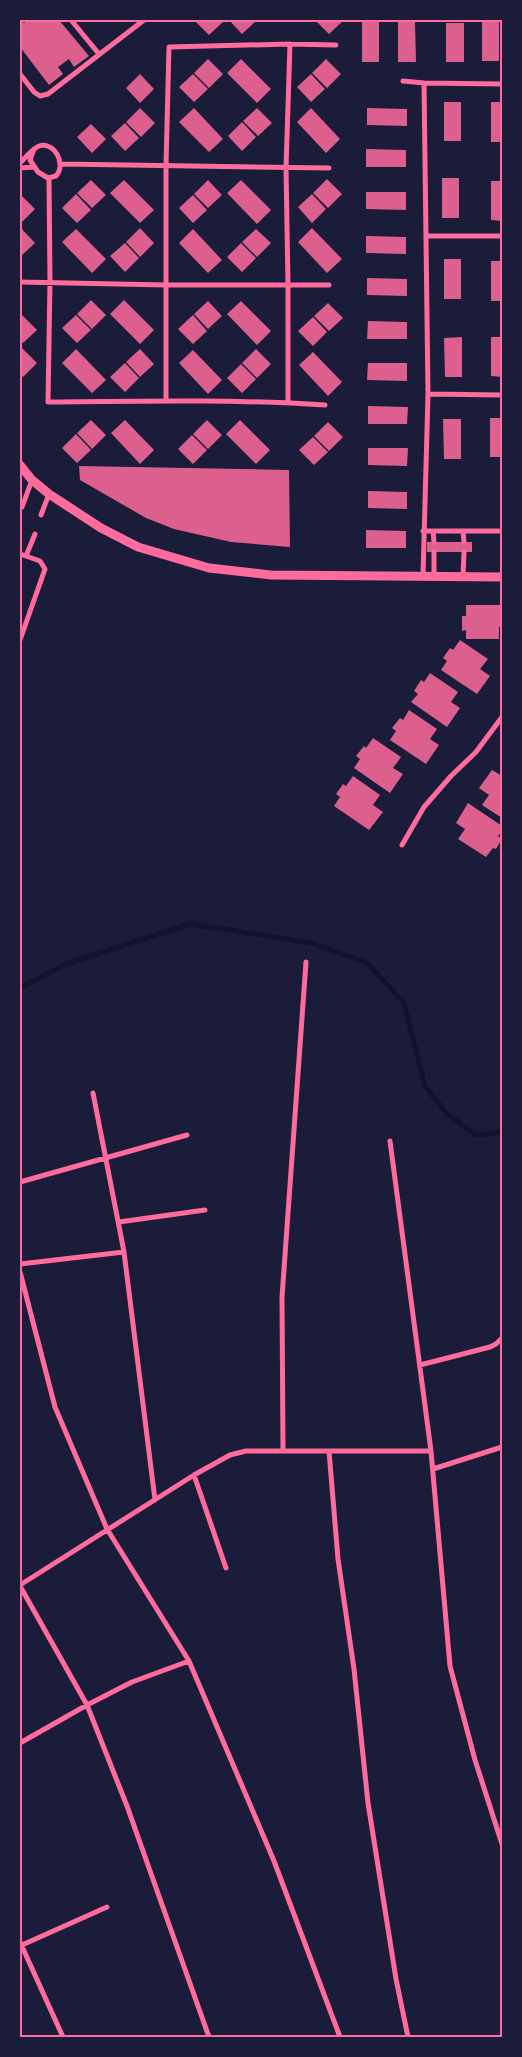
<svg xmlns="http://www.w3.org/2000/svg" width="522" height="2057" font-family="Literata,serif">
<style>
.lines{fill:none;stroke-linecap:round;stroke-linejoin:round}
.stream{stroke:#12122b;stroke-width:5}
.building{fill:#dd5f8e}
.minor{stroke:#ff6b9d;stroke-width:5}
.tertiary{stroke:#ff6b9d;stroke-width:9}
.neatline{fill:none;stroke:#ff6b9d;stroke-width:2}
</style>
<rect width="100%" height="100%" fill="#1b1b3a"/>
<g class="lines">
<path class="stream" d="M20 988 68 963 191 924 312 943 367 963 404 1003 425 1086 447 1114 476 1135 502 1132"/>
</g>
<path class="building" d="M20 20 24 23 28 20H59L89 56 74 67 69 59 58 67 63 74 49 85 20 47Z
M194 20H222L223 22 209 35Z
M229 20H257L242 34Z
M315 20H344L329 34Z
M362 22H379V62H362Z
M398 22H415L416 62H398Z
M482 22H499V61H482Z
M446 23H464V62H446Z
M208 59 223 74 209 88 194 73Z
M241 59 271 89 257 103 227 73Z
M326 59 341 74 327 88 312 73Z
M140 74 154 89 140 103 126 88Z
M193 74 208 89 194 102 179 87Z
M311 74 325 89 311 102 297 87Z
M444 102H461V141H444Z
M491 102H502V142H491Z
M140 108 155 123 141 137 126 122Z
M194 108 223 139 209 152 179 122Z
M257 108 272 123 258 136 243 121Z
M311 108 340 139 326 153 297 122Z
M367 108 407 109V126L367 125Z
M242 122 256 137 242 151 228 136Z
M125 123 139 138 125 151 111 136Z
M91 124 106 139 92 153 77 137Z
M366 149 406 150V167H366Z
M442 178H459V218H442Z
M327 179 342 194 328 208 313 193Z
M91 180 106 195 92 208 77 193Z
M124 180 154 210 140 223 110 193Z
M208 180 222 195 208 208 194 194Z
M241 180 271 210 257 224 227 193Z
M491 181H502V221L491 220Z
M366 192H406V210L366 209Z
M20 194 35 209 21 223 20 221Z
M76 194 91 210 77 223 62 208Z
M312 194 326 209 312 223 298 207Z
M193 195 207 210 193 223 179 208Z
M20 227 35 243 21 256 20 255Z
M140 228 154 243 140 257 126 242Z
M312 228 342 259 327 273 298 242Z
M76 229 106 259 92 273 62 242Z
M193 229 222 260 208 273 179 243Z
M256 229 271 243 257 257 242 242Z
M366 236 406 237V254L366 253Z
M125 243 139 258 125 272 110 256Z
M241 243 256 258 242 272 227 257Z
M444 259H461V299H444Z
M491 261H502V301H491Z
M367 278 407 279V296L367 295Z
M91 300 106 315 92 329 77 314Z
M124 300 154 330 140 344 110 314Z
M208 301 222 316 208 329 194 314Z
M241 301 271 331 257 345 227 314Z
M328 303 343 318 329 331 314 316Z
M20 313 37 330 23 343 20 341Z
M76 315 91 330 77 343 62 328Z
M193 315 207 331 193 344 178 329Z
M313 317 327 332 313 346 298 331Z
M368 321 407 322V339H367Z
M462 337V377H445L444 338Z
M491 337H502V377L491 376Z
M22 348 37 363 23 377 20 374V351Z
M76 349 106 380 92 393 62 363Z
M140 349 154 364 140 377 126 362Z
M256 349 271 364 257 378 242 363Z
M193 350 222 380 208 394 179 363Z
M313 352 342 382 328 396 299 365Z
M125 363 139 378 125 392 110 377Z
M368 363H407V381L367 380Z
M241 364 256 379 242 393 227 378Z
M368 406 408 407 407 424H368Z
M490 418H502V457H490Z
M443 419H461V459H444Z
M91 420 106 435 92 449 77 433Z
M125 420 154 450 140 464 111 433Z
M207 420 222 435 208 449 193 434Z
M240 420 270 450 256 464 226 434Z
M328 422 343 437 329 451 314 436Z
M76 434 91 450 77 463 62 448Z
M192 435 207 450 193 464 178 449Z
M313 437 328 452 314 465 299 450Z
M368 448H408L407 466 368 465Z
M79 466 289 470 290 547 231 542 174 529 146 518 80 480Z
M368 491 407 492V509L368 508Z
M366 530 406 531V548H366Z
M427 542H472V552H427Z
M466 605H502V627H499V639H466V630L462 631V616H466Z
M460 640 488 659 480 669 490 676 477 694 441 670 447 661 443 658 450 648 453 650Z
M430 673 458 692 451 702 460 708 447 727 411 702 418 694 414 691 421 680 424 682Z
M409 710 437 729 430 739 439 745 426 764 390 740 396 731 392 728 400 718 403 720Z
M373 738 401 757 393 768 403 774 390 793 354 768 360 759 356 756 364 746 366 748Z
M492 770 502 776V818L482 805 489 795 479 788Z
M353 776 380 795 373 805 383 812 369 830 334 806 340 797 336 794 343 784 346 786Z
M468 803 502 826V831L498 836 502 839 496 849 493 848 486 857 458 839 465 829 456 823Z"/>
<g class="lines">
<path class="minor" d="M71 20 99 54
M20 74 34 92 40 96 48 94 144 20
M403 81 424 83 502 84
M20 163C25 158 32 149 39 146 54 141 67 164 56 176L48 178 38 172 30 160 34 149
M62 164 329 168
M20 168 34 167
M49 178 50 282 48 402C140 401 233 399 325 405
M426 236H502
M20 282 167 285H329
M428 394 502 395
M166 401V165L169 47 290 44
M288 403V284L286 168 290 44 336 45
M22 507 32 480
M41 515 49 494
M423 531H502
M433 531 434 542
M463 531 464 542
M434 552V576
M20 554 40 561 45 569 20 640
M26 556 35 534
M423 576 428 394 424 83
M463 577 464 552
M402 845 424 807 451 776 476 752 502 717
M93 1093 124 1252 155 1500
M390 1141 431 1451 450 1666 475 1760 502 1844
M20 1182 187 1135
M119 1222 205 1210
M20 1264 124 1252
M20 1272 55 1407 107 1529 189 1661 274 1861 340 2037
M420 1365 490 1347 496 1344 502 1338
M283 1451 282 1297 306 962
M329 1451 338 1559 354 1669 368 1803 396 1979 408 2037
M433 1469 502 1447
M194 1475 226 1568
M20 1585 194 1475 230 1455 246 1451H431
M20 1586 87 1705 127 1806 209 2037
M20 1743 87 1705 132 1682 189 1661
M20 1942 63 2037
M22 1945 107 1907"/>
<path class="tertiary" d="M20 465 32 480 49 494 101 528 138 547 209 568 271 575 502 577"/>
</g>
<rect width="522" height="2057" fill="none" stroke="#1b1b3a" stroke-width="42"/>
<rect x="21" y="21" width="480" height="2015" class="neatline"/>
</svg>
